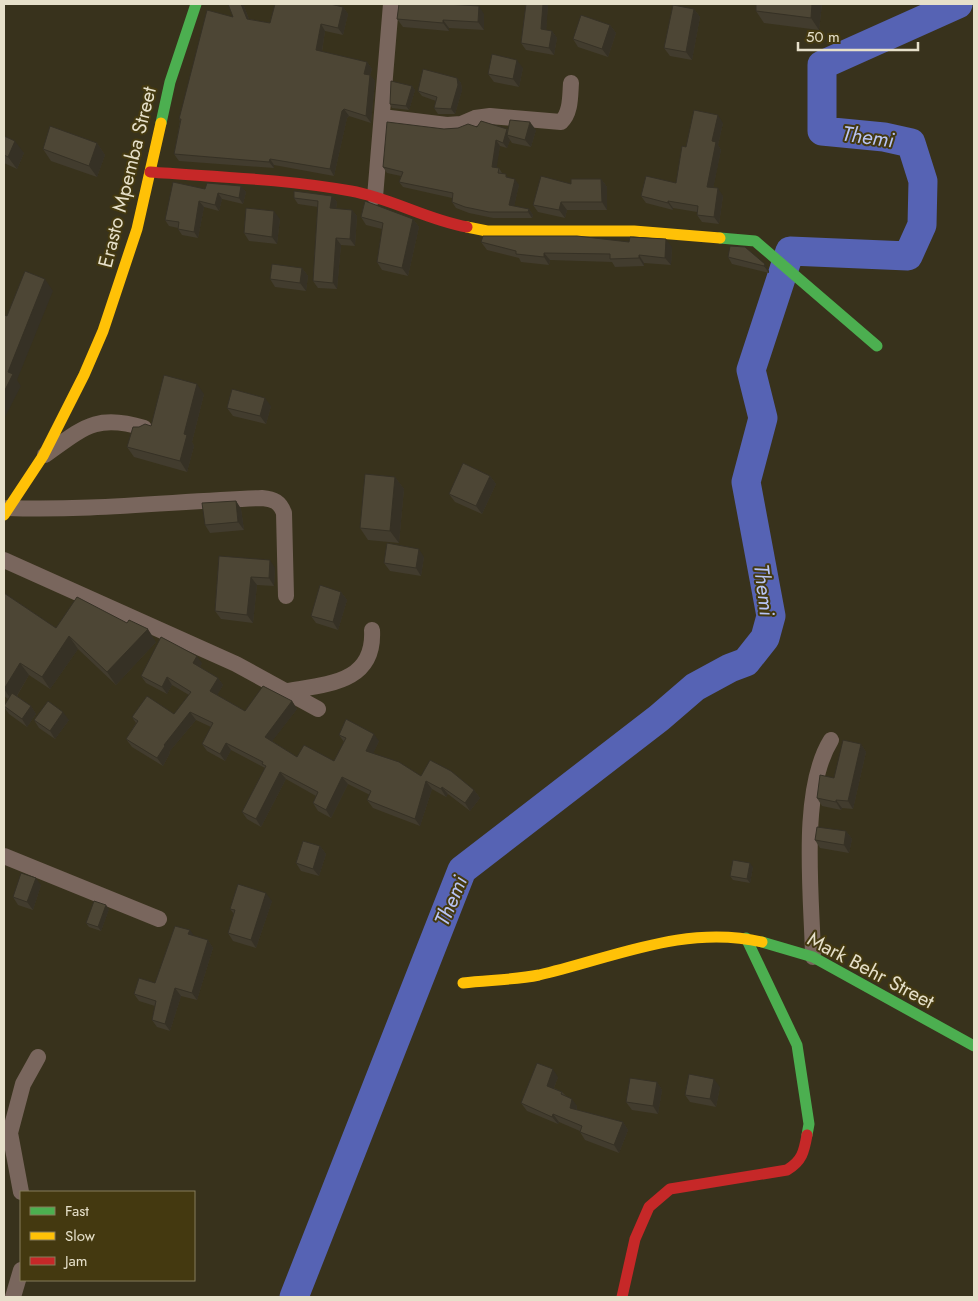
<svg xmlns="http://www.w3.org/2000/svg" width="978" height="1301" font-family="Jost,sans-serif">
<style>
.lines{fill:none;stroke-linecap:round;stroke-linejoin:round}
.river{stroke:#5663b4;stroke-width:29}
.street{stroke:#79665d;stroke-width:16}
.fast{stroke:#4caf50;stroke-width:11}
.slow{stroke:#ffc107;stroke-width:11}
.jam{stroke:#c62828;stroke-width:11}
.wall{fill:#423c2e}
.shaded-wall{fill:#363125}
.building{fill:#4d4635;stroke:#363125}
.labels{text-anchor:middle;stroke-width:4;stroke-linejoin:round;paint-order:stroke}
.street-label{font-size:20px;fill:#e6e0ca;stroke:#443910}
.water-label{font-size:21px;font-style:italic;fill:#b8c4f4;stroke:#443910}
</style>
<rect width="100%" height="100%" fill="#38321c"/>
<g class="lines">
<path class="river" d="M294 1297 462 870 659 718 695 687 730 668 746 662 765 638 771 616 746 482 763 418 751 370 790 251 908 256 922 225 923 181 911 143 884 137 822 131V65L958 4"/>
<path class="street" d="M382 117 447 125 461 124 475 118 490 116 561 122C571 113 570 96 571 83
M375 197 391 4
M45 455C83 428 96 413 144 428
M7 508C92 511 177 501 262 498 274 499 280 502 284 513L286 596
M4 560 236 664 318 709
M288 691C329 684 375 682 372 630
M4 856 159 919
M813 957C812 897 799 791 831 740
M21 1192 10 1133 23 1084 38 1057
M13 1297 21 1270"/>
<path class="fast" d="M161 123 170 82 196 4
M720 238 755 241 877 346
M746 938 797 1045 809 1124 807 1135
M762 942 813 957 974 1046"/>
<path class="slow" d="M467 227 487 231H634L720 238
M4 515 43 456 84 375 103 331 137 229 161 123
M463 983C488 980 514 980 539 975 613 958 685 924 762 942"/>
<path class="jam" d="M150 172C217 177 285 179 351 191 391 198 427 220 467 227
M622 1297 635 1239 649 1207 670 1189 787 1170C802 1161 804 1152 807 1135"/>
</g>
<path class="wall" d="M526 4H548L546 30 552 31 557 38 554 55 526 50 521 43Z
M822 4 819 30 764 23 756 11Z
M244 6 249 19 270 23 343 7 348 14 343 35 325 31 322 52 367 62 372 69 370 75 375 81 371 123 349 116 347 118 334 176 274 165V168L179 161 174 154 180 121 179 119 233 17Z
M694 9 700 17 692 60 670 56 664 48Z
M484 14V30L449 28V31L403 27 397 19Z
M610 25 616 33 608 57 578 47 573 39Z
M523 68 519 87 494 82 488 74Z
M457 78 461 83 462 90 455 114H438L434 108 436 101 422 96 418 91Z
M412 86 415 90 409 110 392 108 390 104Z
M723 123 718 145 721 150 713 188 723 196 719 224 702 222 697 215V212L673 208V210L646 203 641 196 676 183 686 147Z
M477 127 507 129 536 130 531 147 512 143 510 140 507 148 500 146 496 168H499L502 173 519 185 514 206 529 209 533 215 532 218H493L469 213 456 208 452 202V198L403 187 399 182 401 176 387 173 383 167 444 129Z
M4 136 24 153 17 169 4 163Z
M97 143 105 155 97 177 51 161 43 149Z
M601 179 607 187V210H567L565 218 538 212 533 205 571 184Z
M241 186 246 192 243 204 222 199 219 211 204 207 198 238 182 235 178 229V228L169 226 165 220 205 189Z
M332 196 337 202 336 209 352 210 357 216 355 246 341 245 337 289 318 288 313 281 318 207 298 204 294 198Z
M361 217 413 219 419 227 408 276 382 270 377 262 382 229 366 225Z
M280 219 277 244 249 241 244 233Z
M481 242 672 247 671 265 644 263V266L615 267 612 262 550 260 549 265 521 262 519 258 487 250Z
M745 247 769 271V273L732 264 728 257Z
M302 268 308 276 306 291 275 287 270 279Z
M204 394 192 442 194 446 187 472 134 457 127 447 139 427 151 426Z
M271 406 266 424 233 416 227 408Z
M490 476 496 484 482 514 455 502 449 494Z
M395 477 404 489 399 543 368 540 360 528Z
M236 501 241 509 244 530 210 533 205 525Z
M219 556 275 568 274 586 257 585 253 623 221 619 215 611Z
M424 557 421 576 390 571 384 563Z
M341 592 347 600 338 630 316 623 311 616Z
M4 593 56 628 156 642 116 685 78 649 50 689 29 675 17 696 31 706 36 714 27 727 9 714 4 707 8 699 4 696Z
M202 663 200 667 218 678 223 685 217 695 245 711 292 701 297 709 272 741 297 757 334 761 344 742 339 735 379 741 373 753 421 776 474 790 480 798 470 811 448 794 446 797 432 789 420 826 373 808 367 800 370 795 348 784 331 818 318 811 313 803 316 796 286 779 261 827 247 819 242 812 265 768 231 750 225 761 207 751 202 744 211 727 196 720 169 752 170 753 163 766 132 747 126 739 136 723 132 717 174 714 189 695 172 685 167 694 146 683 141 676Z
M34 720H69L55 739 39 728Z
M861 744 866 752 853 809 842 808 841 810 822 806 817 798 834 778Z
M846 831 852 839 849 853 820 848 815 840Z
M320 846 326 854 319 876 301 871 296 863Z
M753 867 750 883 733 880 730 876Z
M41 885 33 910 18 905 13 897Z
M272 901 256 948 233 941 228 933 234 914 230 909Z
M109 909 101 931 89 927 86 923Z
M194 936 208 940 213 948 197 1000 181 996 170 1031 157 1027 152 1020 155 1006 139 1001 134 994 155 983Z
M558 1077 554 1088 562 1092 566 1096 577 1106V1110L623 1122 628 1130 619 1153 585 1140 580 1132V1131L559 1122 558 1124 527 1111 521 1103Z
M657 1082 662 1090 658 1114 632 1110 626 1102Z
M720 1087 716 1107 690 1102 685 1095Z"/>
<path class="shaded-wall" d="M241 4H242L244 6 251 25 247 19Z
M543 4H548L546 36 541 29Z
M812 4H822L819 30 811 18Z
M479 6 484 14V30L478 22Z
M343 7 348 14 343 35 338 28Z
M694 9 700 17 692 60 686 52Z
M443 20 449 28V31L443 23Z
M321 24 325 31 321 57 316 50Z
M610 25 616 33 608 57 602 49Z
M552 31 557 38 554 55 549 48Z
M517 60 523 68 519 87 513 79Z
M367 62 372 69 370 75 375 81 371 123 366 116 364 74Z
M457 78 461 83 462 90 455 114 451 109Z
M412 86 415 90 409 110 406 106Z
M344 109 349 116 347 118 334 176 330 169 342 111Z
M718 115 723 123 718 145 721 150 712 194 707 187 712 141Z
M530 122 536 130 531 147 525 140Z
M507 129V135L510 140 507 148 503 143Z
M496 140 500 146 496 173 492 167Z
M15 141 24 153 17 169 8 157Z
M97 143 105 155 97 177 89 166Z
M270 159 274 165V168L269 162Z
M515 179 519 185 513 211 509 205Z
M601 179 607 187V210L602 202Z
M241 186 246 192 243 204 239 198Z
M718 188 723 196 719 224 714 217Z
M218 193 222 199 219 211 215 205Z
M332 196 337 202 335 215 330 208Z
M199 201 204 207 198 238 194 232Z
M668 201 673 208V210L668 203Z
M561 202 567 210 565 218 559 210Z
M529 209 533 215 532 218 528 212Z
M352 210 357 216 355 246 350 239Z
M274 211 280 219 277 244 272 237Z
M413 219 419 227 408 276 402 268Z
M336 238 341 245 337 289 333 283Z
M666 239 672 247 671 265 665 258Z
M544 253 550 260 549 265 544 257Z
M639 255 644 263V266L639 258Z
M765 264 769 271V273L764 266Z
M302 268 308 276 306 291 300 283Z
M45 279 53 291 17 380 21 386 4 419V392L8 372Z
M197 384 204 394 192 442 194 446 187 472 180 461 184 434Z
M265 398 271 406 266 424 260 416Z
M490 476 496 484 482 514 476 506Z
M395 477 404 489 399 543 390 531Z
M236 501 241 509 244 530 238 522Z
M419 549 424 557 421 576 416 568Z
M270 560 275 568 274 586 269 578Z
M251 577 257 585 253 623 247 615Z
M341 592 347 600 338 630 333 622Z
M148 629 156 642 116 685 107 672Z
M69 636 78 649 50 689 42 677Z
M197 656 202 663 199 670 193 663Z
M20 663 29 675 13 702 4 689Z
M167 677 172 685 167 694 162 687Z
M218 678 223 685 215 699 210 691Z
M292 701 297 709 270 744 265 737Z
M31 706 36 714 27 727 22 719Z
M63 712 69 720 55 739 50 731Z
M190 712 196 720 169 752 170 753 163 766 157 758 164 745Z
M374 734 379 741 371 758 366 751Z
M226 743 231 750 225 761 220 754Z
M861 744 866 752 853 809 848 801Z
M280 772 286 779 261 827 256 819Z
M342 777 348 784 331 818 326 810Z
M426 781 432 789 420 826 415 819Z
M442 787 448 794 446 797 441 789Z
M474 790 480 798 470 811 465 803Z
M836 800 842 808 841 810 836 802Z
M846 831 852 839 849 853 844 845Z
M320 846 326 854 319 876 313 869Z
M750 863 753 867 750 883 747 879Z
M36 878 41 885 33 910 27 902Z
M266 893 272 901 256 948 251 940Z
M106 905 109 909 101 931 98 927Z
M190 930 195 937 188 934Z
M208 940 213 948 197 1000 192 993Z
M175 988 181 996 170 1031 165 1024Z
M553 1069 558 1077 552 1093 547 1086Z
M714 1079 720 1087 716 1107 710 1099Z
M657 1082 662 1090 658 1114 653 1106Z
M572 1099 577 1106 576 1116 570 1108Z
M553 1114 559 1122 558 1124 552 1117Z
M623 1122 628 1130 619 1153 614 1145Z"/>
<path class="building" d="M228 4H241L247 19 270 23 275 4H330L343 7 338 28 321 24 316 50 367 62 364 74 370 75 366 116 344 109 342 111 330 169 270 159 269 162 174 154 181 119H179L207 10 233 17Z
M399 4H446L479 6 478 22 443 20V23L397 19Z
M526 4H543L541 29 552 31 549 48 521 43Z
M756 4H812L811 18 756 11Z
M673 5 694 9 686 52 664 48Z
M581 15 610 25 602 49 573 39Z
M492 54 517 60 513 79 488 74Z
M423 69 457 78 458 85 451 109 434 108 437 97 418 91Z
M391 81 412 86 406 106 390 104Z
M694 110 718 115 712 141 716 142 707 187 718 188 714 217 697 215 698 206 668 201V203L641 196 646 176 676 183 682 146 686 147Z
M510 120 530 122 525 140 507 135Z
M481 121 507 129 503 143 496 140 492 167 499 168 498 173 506 174V177L515 179 509 205 529 209 528 212H489L465 207 452 202 453 193 399 182 403 172 383 167 387 122 444 129 458 128 468 124 477 127Z
M50 126 97 143 89 166 43 149Z
M4 136 15 141 8 157 4 155Z
M541 176 571 184V179H601L602 202H561L559 210 533 205Z
M173 182 205 189 207 183 241 186 239 198 218 193 215 205 199 201 194 232 178 229 179 222 165 220Z
M294 191 332 196 330 208 352 210 350 239 336 238 333 283 313 281 318 201 294 198Z
M365 201 413 219 402 268 377 262 383 223 361 217Z
M246 208 274 211 272 237 244 233Z
M483 236H577L629 242 630 237 666 239 665 258 639 255V258L610 259V254L544 253V257L516 254V251L481 242Z
M730 246 745 247 765 264 764 266 728 257Z
M272 264 302 268 300 283 270 279Z
M25 271 45 279 8 372 13 374 4 392V315L7 316Z
M164 375 197 384 184 434 187 435 180 461 127 447 133 427H139L145 424 151 426Z
M232 389 265 398 260 416 227 408Z
M463 463 490 476 476 506 449 494Z
M365 474 395 477 390 531 360 528Z
M236 501 238 522 205 525 202 503Z
M387 543 419 549 416 568 384 563Z
M219 556 270 560 269 578 251 577 247 615 215 611Z
M320 585 341 592 333 622 311 616Z
M4 593 56 628 77 597 127 623 129 620 148 629 107 672 69 636 42 677 20 663 4 689Z
M161 637 197 656 193 663 218 678 210 691 245 711 263 686 292 701 265 737 297 757 304 745 334 761 346 738 339 735 346 719 374 734 366 751 399 762 421 776 430 760 451 771 474 790 465 803 442 787 441 789 426 781 415 819 367 800 371 791 342 777 326 810 313 803 318 792 280 772 256 819 242 812 266 766 262 764 263 762 226 743 220 754 202 744 213 723 190 712 164 745 165 746 157 758 126 739 138 721 132 717 147 696 174 714 191 692 167 677 162 687 141 676Z
M12 693 31 706 22 719 4 706Z
M48 701 63 712 50 731 34 720Z
M843 740 861 744 848 801 836 800V802L817 798 820 775 834 778Z
M817 827 846 831 844 845 815 840Z
M303 841 320 846 313 869 296 863Z
M733 860 750 863 747 879 730 876Z
M21 873 36 878 27 902 13 897Z
M238 884 266 893 251 940 228 933 235 910 230 909Z
M94 901 106 905 98 927 86 923Z
M175 926 190 930 188 934 208 940 192 993 175 988 165 1024 152 1020 156 1001 134 994 139 978 155 983Z
M537 1063 553 1069 547 1086 562 1092 561 1094 572 1099 570 1108 623 1122 614 1145 580 1132 582 1126 553 1114 552 1117 521 1103Z
M689 1074 714 1079 710 1099 685 1095Z
M630 1078 657 1082 653 1106 626 1102Z"/>
<g class="labels">
<g class="street-label">
<text transform="translate(127 177) rotate(-76)" y="7">Erasto Mpemba Street</text>
<text transform="translate(871 970) rotate(28)" y="7">Mark Behr Street</text>
</g>
<g class="water-label">
<text transform="translate(868 137) rotate(8)" y="7">Themi</text>
<text transform="translate(764 590) rotate(83)" y="7">Themi</text>
<text transform="translate(451 901) rotate(-67)" y="7">Themi</text>
</g>
</g>
<rect width="978" height="1301" fill="none" stroke="#e6e0ca" stroke-width="10"/>
<rect x="20" y="1191" width="175" height="90" fill="#443910" stroke="#857c5a"/>
<rect x="30" y="1207" width="25" height="8" fill="#4caf50" stroke="#857c5a"/>
<text x="65" y="1216" font-size="15" fill="#e6e0ca">Fast</text>
<rect x="30" y="1232" width="25" height="8" fill="#ffc107" stroke="#857c5a"/>
<text x="65" y="1241" font-size="15" fill="#e6e0ca">Slow</text>
<rect x="30" y="1257" width="25" height="8" fill="#c62828" stroke="#857c5a"/>
<text x="65" y="1266" font-size="15" fill="#e6e0ca">Jam</text>
<path d="M798 42v8h120v-8" fill="none" stroke="#e6e0ca" stroke-width="2.5"/>
<text x="806" y="42" font-size="15" fill="#e6e0ca" stroke="#443910" stroke-width="4" paint-order="stroke">50 m</text>
</svg>
